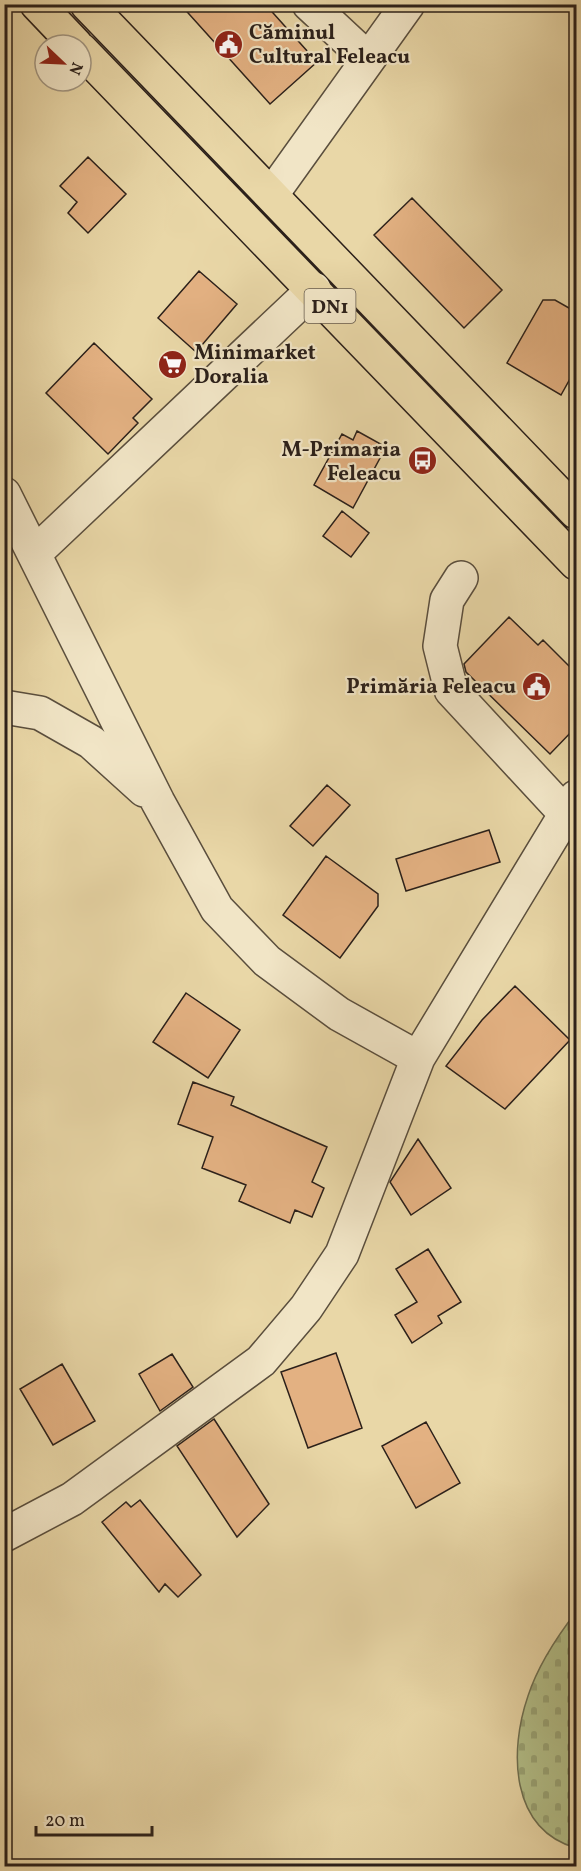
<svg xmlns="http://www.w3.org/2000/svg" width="581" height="1871" font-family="Vollkorn,serif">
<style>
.cemetery{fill:url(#cemetery-stones);stroke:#6f7052;stroke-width:1.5}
.building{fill:#e3b182;stroke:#2b201a;stroke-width:1.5}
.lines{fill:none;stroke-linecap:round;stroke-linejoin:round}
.minor-casing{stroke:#5a4e3d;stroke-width:36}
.major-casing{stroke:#2b201a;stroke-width:36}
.minor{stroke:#f1e5c6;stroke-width:33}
.major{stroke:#e9d7a7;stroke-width:33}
.labels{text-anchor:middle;stroke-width:4.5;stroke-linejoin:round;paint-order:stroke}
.shield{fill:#f1e5c6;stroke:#665b4e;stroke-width:1.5}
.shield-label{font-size:20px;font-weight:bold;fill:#2b201a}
.poi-label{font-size:21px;font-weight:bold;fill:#2b201a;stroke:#f1e5c6;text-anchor:start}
</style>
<defs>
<pattern id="cemetery-stones" width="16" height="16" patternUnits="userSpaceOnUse" patternTransform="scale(1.5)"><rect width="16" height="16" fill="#b3bf89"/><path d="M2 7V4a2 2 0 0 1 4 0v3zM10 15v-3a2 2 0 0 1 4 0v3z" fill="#9aa476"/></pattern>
</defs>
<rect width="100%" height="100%" fill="#e9d7a7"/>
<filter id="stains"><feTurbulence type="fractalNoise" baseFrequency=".00333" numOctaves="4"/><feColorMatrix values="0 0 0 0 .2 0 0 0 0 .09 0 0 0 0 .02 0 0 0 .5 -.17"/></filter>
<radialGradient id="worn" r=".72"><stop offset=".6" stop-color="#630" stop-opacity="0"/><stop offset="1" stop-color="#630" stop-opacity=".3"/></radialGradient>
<path class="cemetery" d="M576 1612V1848C510 1829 509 1751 528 1696 538 1665 556 1638 576 1612Z"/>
<path class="building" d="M180 4H265L317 62 270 104Z
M88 157 126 194 88 233 68 213 77 202 60 186Z
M412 198 502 290 464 328 374 235Z
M199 271 237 304 196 352 158 318Z
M543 300H555L576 312V368L561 395 507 363Z
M94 343 152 399 133 418 138 423 108 454 46 393Z
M357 431 386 447 353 508 314 485 342 434 353 440Z
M342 511 369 533 351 557 323 536Z
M509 617 538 645 543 640 576 673V727L550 754 466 672 464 664Z
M327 785 350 805 313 846 290 826Z
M489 830 500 862 406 891 396 859Z
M326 856 378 894V906L340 958 283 915Z
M515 986 570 1040 505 1109 446 1066 482 1020Z
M186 993 240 1030 208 1078 153 1042Z
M193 1082 234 1097 231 1105 327 1147 312 1182 324 1188 312 1217 295 1210 290 1223 239 1201 246 1185 202 1168 213 1137 178 1124Z
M418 1139 451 1188 411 1215 390 1182Z
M428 1249 461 1302 438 1316 442 1323 412 1343 395 1315 417 1302 396 1269Z
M336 1353 362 1428 308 1448 281 1372Z
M172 1354 193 1387 160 1411 139 1374Z
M62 1364 95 1421 53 1445 20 1389Z
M214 1419 269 1504 237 1537 177 1446Z
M426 1422 460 1483 416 1508 382 1446Z
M140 1500 201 1575 178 1597 165 1584 159 1592 102 1522 126 1502 131 1507Z"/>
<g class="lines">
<defs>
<path id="minor" d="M309 4 368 59
M272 194 408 4
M4 494 158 802 217 909 267 961 339 1014 418 1058
M34 554 314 289
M461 578 447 600 440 646 451 690 565 813
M4 707 40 713 91 742 144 790
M4 1535 72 1499 261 1361 306 1308 342 1254 418 1058 576 797"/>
<path id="major" d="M37 4 76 45
M87 4 576 512
M81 50 576 563"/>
</defs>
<use href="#minor" class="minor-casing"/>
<use href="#major" class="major-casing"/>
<use href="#minor" class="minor"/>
<use href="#major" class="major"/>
</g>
<defs>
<symbol id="civic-disc" viewBox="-11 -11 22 22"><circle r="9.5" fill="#8f2418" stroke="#f1e5c6"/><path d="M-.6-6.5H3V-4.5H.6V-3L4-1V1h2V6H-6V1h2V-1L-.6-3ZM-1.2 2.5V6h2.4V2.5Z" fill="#fff"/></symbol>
<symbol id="supermarket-disc" viewBox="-11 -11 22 22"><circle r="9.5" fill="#8f2418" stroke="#f1e5c6"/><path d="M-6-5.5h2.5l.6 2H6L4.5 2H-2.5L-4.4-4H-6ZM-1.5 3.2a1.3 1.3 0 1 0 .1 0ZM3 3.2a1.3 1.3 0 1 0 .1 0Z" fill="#fff"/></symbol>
<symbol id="bus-disc" viewBox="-11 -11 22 22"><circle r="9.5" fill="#8f2418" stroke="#f1e5c6"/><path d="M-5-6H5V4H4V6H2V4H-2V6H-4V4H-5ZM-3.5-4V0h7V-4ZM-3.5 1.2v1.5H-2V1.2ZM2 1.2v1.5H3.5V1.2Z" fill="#fff"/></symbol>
</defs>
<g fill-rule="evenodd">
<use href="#civic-disc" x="212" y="28" width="33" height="33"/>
<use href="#supermarket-disc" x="156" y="348" width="33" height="33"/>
<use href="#bus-disc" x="406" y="444" width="33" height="33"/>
<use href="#civic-disc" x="520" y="670" width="33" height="33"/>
</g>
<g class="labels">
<rect class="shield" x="304.5" y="289" width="51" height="34" rx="4.5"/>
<g class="shield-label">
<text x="330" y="313">DN1</text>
</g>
<g class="poi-label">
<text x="249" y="39">Căminul<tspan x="249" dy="24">Cultural Feleacu</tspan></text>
<text x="194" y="359">Minimarket<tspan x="194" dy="24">Doralia</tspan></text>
<text x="401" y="456" text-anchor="end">M-Primaria<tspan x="401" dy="24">Feleacu</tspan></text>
<text x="516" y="693" text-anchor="end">Primăria Feleacu</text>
</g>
</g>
<rect width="581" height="1871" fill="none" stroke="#e9d7a7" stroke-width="24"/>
<rect x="6" y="6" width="569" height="1859" fill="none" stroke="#2b201a" stroke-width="3"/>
<rect x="12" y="12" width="557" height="1847" fill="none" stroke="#2b201a" stroke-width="1.5"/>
<g transform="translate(63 63) rotate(113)"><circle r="28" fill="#f1e5c6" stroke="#a29681" stroke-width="1.5"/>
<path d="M0-4.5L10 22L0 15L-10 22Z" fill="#8f2418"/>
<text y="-9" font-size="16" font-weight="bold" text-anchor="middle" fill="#2b201a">N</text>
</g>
<path d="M36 1826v9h116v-9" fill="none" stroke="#2b201a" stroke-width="3"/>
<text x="45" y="1826" font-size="18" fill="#2b201a" stroke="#f1e5c6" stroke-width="4.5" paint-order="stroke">20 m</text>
<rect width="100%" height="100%" filter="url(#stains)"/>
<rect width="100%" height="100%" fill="url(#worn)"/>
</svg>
